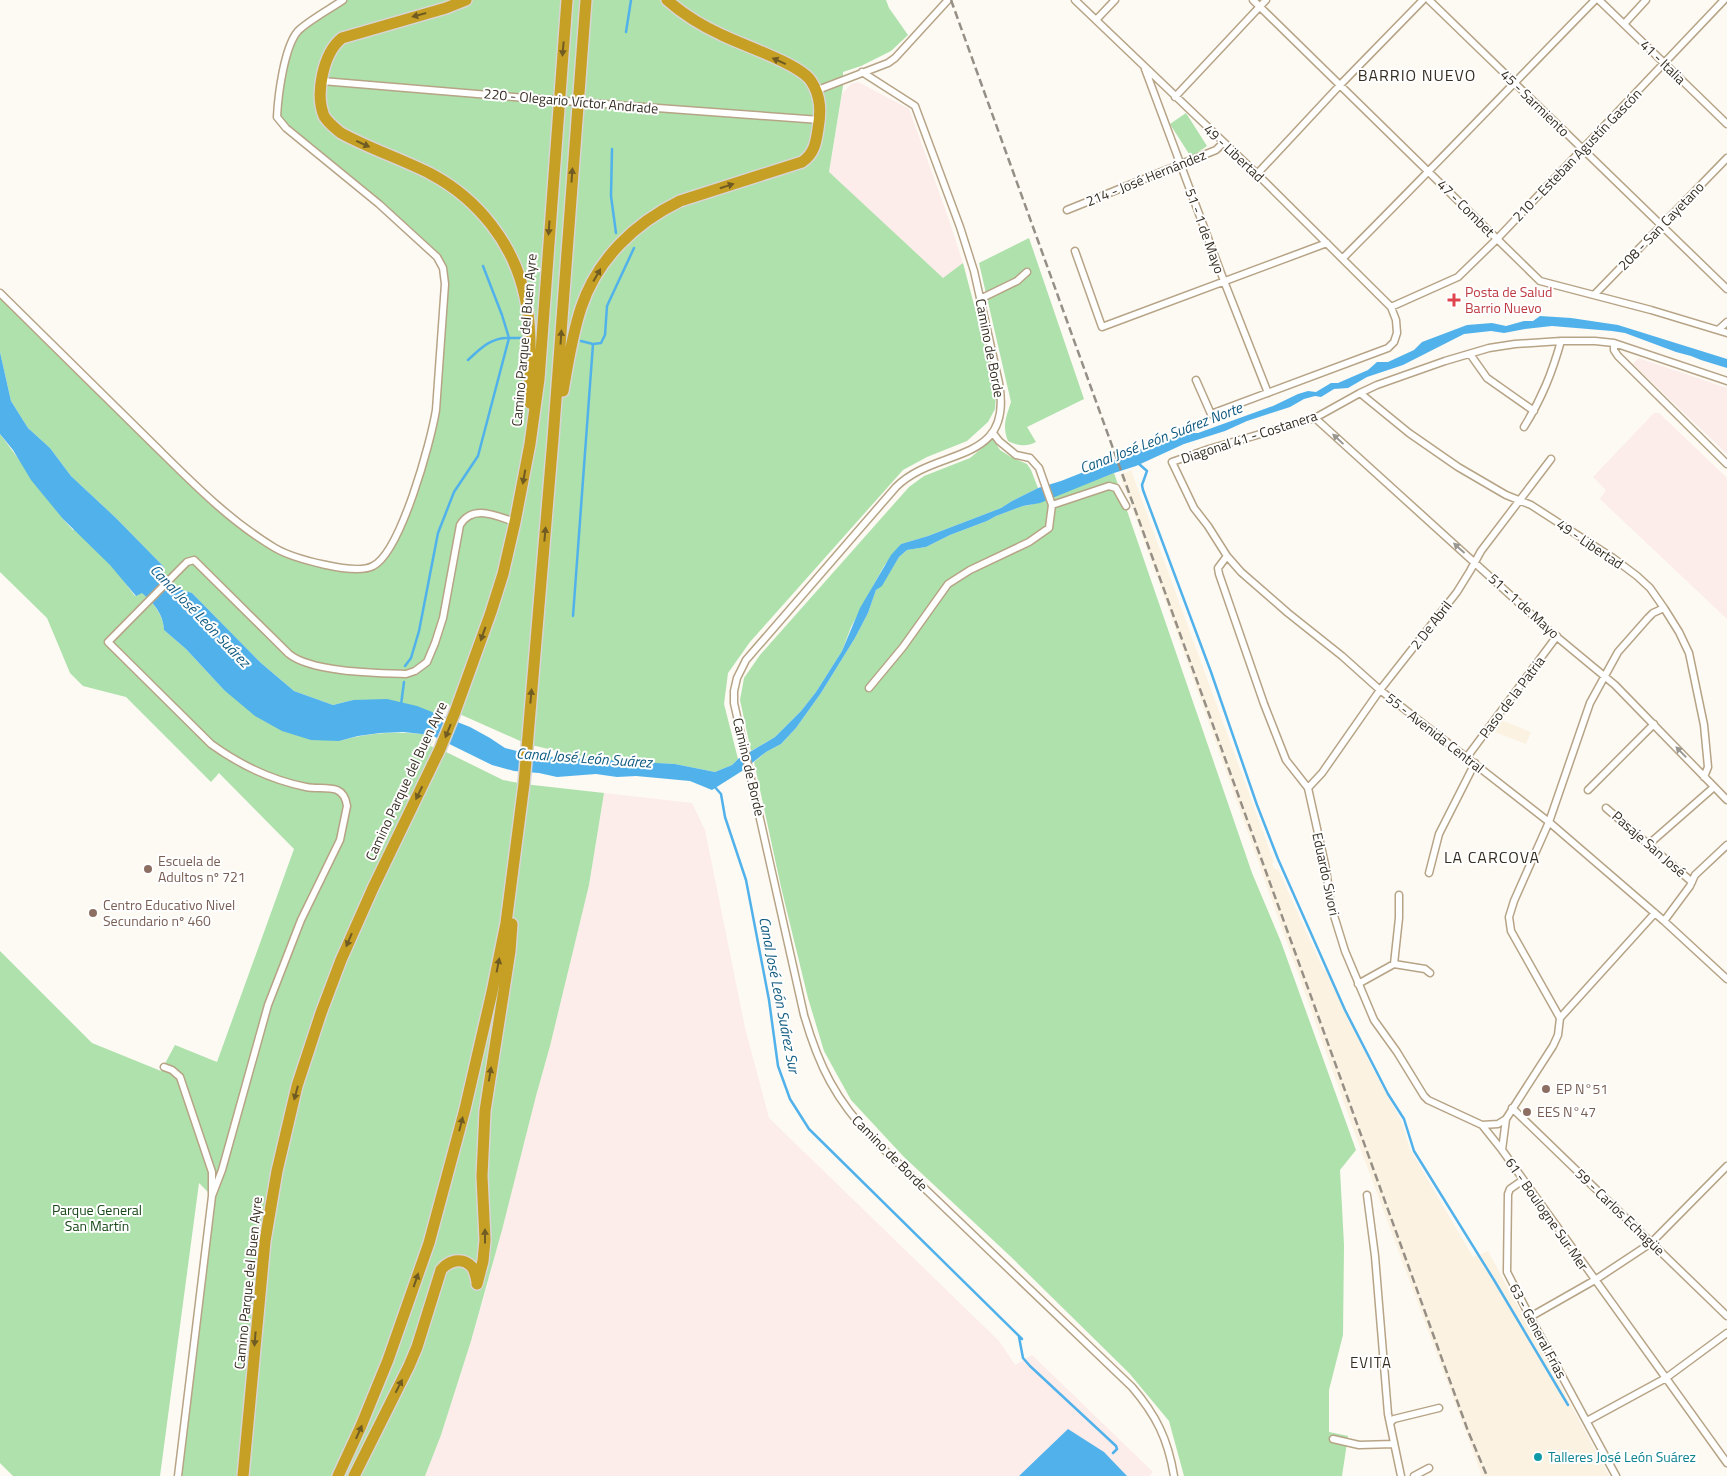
<svg xmlns="http://www.w3.org/2000/svg" width="1727" height="1476" font-family="'Titillium Web',sans-serif">
<style>
.built{fill:#fbf2e2}
.industrial{fill:#fcecea}
.green{fill:#aee1ab}
.water{fill:#51b2eb}
.lines{fill:none;stroke-linecap:round;stroke-linejoin:round}
.stream{stroke:#51b2eb;stroke-width:2.5}
.minor-casing{stroke:#b7a486;stroke-width:9}
.motorway-casing{stroke:#d7d5d3;stroke-width:14}
.minor{stroke:#fff;stroke-width:6}
.motorway{stroke:#c69f25;stroke-width:11}
.rail{stroke:#958f85;stroke-width:2.5;stroke-dasharray:8 4;stroke-linecap:butt}
.minor-bridge-casing{stroke:#b7a486;stroke-width:9;stroke-linecap:butt}
.minor-bridge{stroke:#fff;stroke-width:6}
.oneway{fill:#705b23}
.oneway2{fill:#9a9690}
.health-dot{fill:#e0444e;stroke:#fff;stroke-width:2}
.education-dot{fill:#8d6e63;stroke:#fff;stroke-width:2}
.culture-dot{fill:#0f9aa8;stroke:#fff;stroke-width:2}
.labels{text-anchor:middle;stroke-width:4;stroke-linejoin:round;paint-order:stroke}
.street-label{font-size:14px;fill:#362e22;stroke:#fff}
.health-label{font-size:14px;fill:#be3a42;stroke:#fff;text-anchor:start}
.education-label{font-size:14px;fill:#785e54;stroke:#fff;text-anchor:start}
.park-label{font-size:14px;fill:#184718;stroke:#fff}
.culture-label{font-size:14px;fill:#0d838f;stroke:#fff;text-anchor:start}
.water-label{font-size:15px;font-style:italic;fill:#115b81;stroke:#fff}
.neighbourhood-label{font-size:15px;letter-spacing:1px;fill:#362e22;stroke:#fff}
.quarter-label{font-size:16px;letter-spacing:1px;fill:#362e22;stroke:#fff}
</style>
<rect width="100%" height="100%" fill="#fdf9f3"/>
<path class="built" d="M1131 470 1274 862 1272 864 1275 869H1278L1323 969 1326 970 1373 1069 1401 1120 1410 1149 1473 1257 1488 1251 1609 1476H1482L1358 1142 1127 493 1124 488 1120 475Z
M1499 719 1531 732 1526 744 1494 732Z"/>
<path class="industrial" d="M858 82 909 109 949 220 963 263 943 278 829 173 842 94 851 84Z
M1638 358 1727 388V454L1633 364Z
M1654 413H1659L1727 478V619L1600 499 1606 490 1593 477Z
M604 793 692 803 705 830 745 1028 769 1118 999 1341 1015 1365 1032 1355 1153 1472 1149 1476H425L441 1435 471 1341 487 1286 536 1096 550 1046 589 885Z"/>
<path class="green" d="M343 0H886L889 8 908 35 891 51 861 66 843 72V86L829 172 943 278 963 263 988 358 996 394 995 409 988 422 967 441 927 457 903 470 750 642 728 673 724 704 738 759 732 765 715 772 675 764 596 760 527 744 455 712 448 704 443 716 435 713 353 700 333 705 294 691 261 663 192 593 179 589 163 573 164 567 116 518 71 476 50 448 28 428 11 401 0 352V293L189 480 276 549 352 570 374 566 392 546 433 428 445 284 437 257 277 117 291 42 299 31Z
M1186 113 1207 146 1191 157 1170 124Z
M1029 238 1084 399 1027 427 1036 442C1026 447 1018 446 1008 441 1002 427 1006 417 1011 402L979 263Z
M0 434 63 519 73 530 81 524 135 596 142 592C153 604 163 613 164 630L186 649 224 690 339 741C372 732 398 731 431 735L433 741 430 746 440 749 503 780 524 784 604 793 589 885 550 1046 536 1096 502 1230 471 1341 441 1435 425 1476H178L212 1196 199 1183 160 1476H13L0 1463V951L92 1043 161 1071 175 1045 217 1062 294 849 219 773 211 782 126 697 83 686 70 673 47 618 0 572Z
M993 439 1000 450 1011 457 1027 464 1031 470 1038 488 1012 501 1001 508 928 536 901 544 884 566 874 584 851 627 842 651 816 692 801 711 775 737 751 751 740 700 744 678 760 655 909 487 924 476 970 458Z
M1114 473 1252 873 1281 942 1356 1150 1340 1170 1344 1245 1343 1335 1329 1390V1432L1348 1436 1342 1476H1184L1169 1421 1129 1373 1009 1255 904 1157 851 1100 824 1051 808 998 781 887 754 762 766 752 781 744 796 728 821 693 855 638 868 613 876 590 882 585 899 557 907 550 926 547 950 535 987 521 996 516 1023 506 1030 505Z"/>
<path class="water" d="M1540 316 1571 318 1618 325 1727 359V368L1701 360 1691 356 1676 352 1625 333 1612 331 1552 326 1525 329 1504 333 1491 331 1464 334 1403 365 1367 377 1348 388 1334 389 1321 397 1315 396 1304 399 1290 407 1247 421 1225 431 1184 444 1136 466 1114 473 1040 503 1023 506 996 516 987 521 950 535 926 547 907 550 899 557 882 586 876 590 868 613 855 638 821 693 796 728 781 744 766 752 742 771 712 790 690 781 636 776 617 777 596 774 557 777 539 773 514 771 492 765 431 735 403 732 380 733 358 736 339 741 311 740 282 731 255 716 224 690 186 649 164 630C163 613 154 604 142 593L136 596 110 565 63 519 31 480 13 450 0 434V352L11 401 28 428 50 448 71 476 116 518 164 567 163 573 179 589 192 593 261 663 294 691 333 705 353 700 387 699 417 706 470 727 490 738 505 748 537 756 675 764 715 772 732 765 738 759 775 737 801 711 816 692 842 651 860 608 891 555 901 544 928 536 1001 508 1012 501 1038 488 1061 481 1157 443 1189 433H1198L1273 406 1298 394 1308 391 1316 392 1331 383H1338L1368 370 1377 362H1388L1414 350 1422 342 1467 325 1492 323 1506 326 1524 321H1533Z
M1068 1429 1104 1452 1127 1476H1019Z"/>
<g class="lines">
<path class="stream" d="M626 32 631 0
M612 149 611 196 616 233
M581 341 593 344 601 343 605 335 607 306 634 248
M468 360C480 349 491 337 509 338L502 315 483 266
M1139 464 1147 471 1142 485 1143 490 1211 672 1257 805 1278 859 1345 1010 1388 1094 1404 1119 1414 1151 1494 1280 1568 1405
M573 616 593 344
M405 666 411 658 419 631 438 533 454 492 478 456 509 338H521
M401 705 404 682
M714 786 721 794 725 817 746 880 769 1000 778 1066 790 1099 809 1129 1022 1339
M1019 1337 1023 1358 1030 1366 1116 1446 1117 1449 1113 1453"/>
<defs>
<path id="minor" d="M1075 0 1257 174 1391 307 1396 320 1397 333 1394 342 1388 348 1211 414 1196 380
M1253 0 1540 281 1651 310 1727 333
M1429 0 1727 289
M1599 0 1727 124
M1096 20 1115 0
M1624 24 1646 0
M1145 69 1224 281 1268 393
M862 72 915 106 960 227 974 271 999 383C1014 466 937 446 896 487L746 660 737 678 734 691V703L804 1015C819 1067 836 1100 873 1139L1132 1387C1156 1415 1168 1439 1174 1476
M322 81 538 99
M815 91 888 63 895 58 948 0
M1175 97 1266 0
M603 104 820 120
M1257 174 1341 84 1423 0
M1067 210 1216 150 1223 143
M1075 251 1102 327 1327 243
M1343 258C1428 173 1511 86 1595 0
M0 293C49 341 97 389 146 437 186 476 226 519 275 548 292 558 355 576 373 566 401 552 431 441 436 410L445 284 443 268 437 257 379 204 286 128 277 117C278 96 284 47 298 31 308 21 330 9 343 0
M1594 295 1727 158
M980 299 1017 281 1027 272
M1391 307 1458 277 1497 239 1724 0
M1718 330 1727 322
M1614 343V350L1618 356 1727 464
M1470 354 1487 378 1534 411
M1727 381 1614 343 1595 341H1561L1515 344 1489 348 1445 361 1377 385 1360 393 1315 418 1209 449 1172 462 1194 508 1208 526 1227 556 1241 572 1288 613 1342 656 1380 690 1549 822 1664 921 1727 979
M1360 393 1409 433 1458 467 1506 495 1531 505 1613 558 1637 576 1650 588 1664 608 1679 632 1689 653 1704 725 1708 767 1704 777
M1315 418 1551 632 1615 685 1727 800
M1524 427C1542 398 1552 373 1561 341
M1052 505 1109 486 1116 488 1126 506
M1227 556 1218 568 1219 574 1264 704 1286 760 1308 788 1326 869 1331 906 1345 951 1374 1020 1397 1052 1424 1096 1428 1100 1482 1125 1502 1150
M869 688 903 647 948 584 970 570 1029 542 1049 528 1052 505 1039 468 1030 458 1016 455 1010 450 999 441 993 433
M1467 757 1557 636
M1308 788 1322 773 1380 690 1457 592 1470 571 1481 551 1551 459
M1588 790 1654 724
M1606 808 1692 882
M1649 844 1714 787
M1429 873 1439 834 1475 763
M1655 913 1560 1018 1558 1035 1553 1046 1506 1119 1502 1150 1727 1463
M1664 921 1690 886 1695 875 1727 845
M1394 964 1425 969 1430 973
M1358 984 1394 964 1399 918V895
M1560 1018 1511 931 1509 917 1514 901 1549 822 1590 703 1618 652 1648 618 1653 613 1664 608
M164 1067 172 1070 180 1077 212 1172V1196L178 1476
M1512 1108 1727 1316
M1482 1125 1498 1124 1506 1119
M1523 1180 1510 1189 1508 1194 1507 1272 1530 1317 1616 1476
M1367 1195 1375 1256 1388 1414 1401 1476
M212 1196 222 1170 268 1005 301 920 340 840 347 806C346 799 344 793 337 790 328 787 316 789 306 787 271 780 240 765 211 744L108 642 187 562 194 560 289 654C311 672 376 673 406 674L415 671 427 662 435 643 443 618 460 525C473 504 496 516 515 522
M1530 1317 1595 1280 1651 1243 1727 1166
M1587 1421 1666 1378 1727 1333
M1390 1423 1394 1419 1439 1408
M1333 1439 1359 1445 1394 1444
M1414 1476 1429 1468"/>
<path id="motorway" d="M466 0 446 8 342 38C323 53 315 94 324 116 328 123 335 128 341 133 370 149 402 159 431 174 478 199 514 244 525 297 533 331 529 368 530 403
M563 391C568 363 572 335 581 308 597 259 635 223 680 201L802 162C814 154 816 143 818 129 821 112 821 96 811 81 800 64 742 45 722 35 702 26 684 15 667 0
M477 1284 483 1261 485 1240 482 1176 485 1111 510 951 512 924
M243 1476 265 1241 277 1171 297 1086 321 1013 341 960 373 888 440 749 455 712 491 612 503 574 515 522 530 444 539 379 567 0
M338 1476 361 1426 388 1360 429 1243 465 1109 492 992 506 923 524 784 553 439 586 0
M354 1476 409 1366 417 1347 441 1270C448 1261 462 1256 472 1267 475 1271 476 1277 477 1282"/>
</defs>
<use href="#minor" class="minor-casing"/>
<use href="#motorway" class="motorway-casing"/>
<use href="#minor" class="minor"/>
<use href="#motorway" class="motorway"/>
<path class="rail" d="M951 0 1468 1431 1487 1476"/>
<defs>
<path id="minor-bridge" d="M538 99 603 104"/>
</defs>
<use href="#minor-bridge" class="minor-bridge-casing"/>
<use href="#minor-bridge" class="minor-bridge"/>
</g>
<defs><path id="oneway-solid" d="M-6-.8H1V-3.2L6.5 0L1 3.2V.8H-6Z" transform="scale(1.25)"/></defs>
<g class="oneway">
<use href="#oneway-solid" transform="translate(419 15) rotate(165)"/>
<use href="#oneway-solid" transform="translate(563 49) rotate(95)"/>
<use href="#oneway-solid" transform="translate(779 61) rotate(-156)"/>
<use href="#oneway-solid" transform="translate(363 144) rotate(24)"/>
<use href="#oneway-solid" transform="translate(572 175) rotate(-86)"/>
<use href="#oneway-solid" transform="translate(727 186) rotate(-17)"/>
<use href="#oneway-solid" transform="translate(549 228) rotate(94)"/>
<use href="#oneway-solid" transform="translate(597 275) rotate(-60)"/>
<use href="#oneway-solid" transform="translate(561 337) rotate(-86)"/>
<use href="#oneway-solid" transform="translate(524 477) rotate(100)"/>
<use href="#oneway-solid" transform="translate(545 534) rotate(-85)"/>
<use href="#oneway-solid" transform="translate(483 634) rotate(110)"/>
<use href="#oneway-solid" transform="translate(531 696) rotate(-85)"/>
<use href="#oneway-solid" transform="translate(448 731) rotate(112)"/>
<use href="#oneway-solid" transform="translate(419 793) rotate(116)"/>
<use href="#oneway-solid" transform="translate(349 940) rotate(113)"/>
<use href="#oneway-solid" transform="translate(498 965) rotate(-79)"/>
<use href="#oneway-solid" transform="translate(490 1074) rotate(-81)"/>
<use href="#oneway-solid" transform="translate(296 1093) rotate(105)"/>
<use href="#oneway-solid" transform="translate(461 1124) rotate(-76)"/>
<use href="#oneway-solid" transform="translate(485 1236) rotate(-90)"/>
<use href="#oneway-solid" transform="translate(416 1280) rotate(-71)"/>
<use href="#oneway-solid" transform="translate(255 1339) rotate(95)"/>
<use href="#oneway-solid" transform="translate(399 1386) rotate(-63)"/>
<use href="#oneway-solid" transform="translate(359 1432) rotate(-66)"/>
</g>
<g class="oneway2">
<use href="#oneway-solid" transform="translate(1338 439) rotate(-137)"/>
<use href="#oneway-solid" transform="translate(1459 548) rotate(-138)"/>
<use href="#oneway-solid" transform="translate(1681 752) rotate(-134)"/>
</g>
<path class="health-dot" d="M1451.5 292.5h5v5h5v5h-5v5h-5v-5h-5v-5h5z"/>
<g class="education-dot">
<circle cx="148" cy="869" r="5"/>
<circle cx="93" cy="913" r="5"/>
<circle cx="1546" cy="1089" r="5"/>
<circle cx="1527" cy="1112" r="5"/>
</g>
<circle class="culture-dot" cx="1538" cy="1457" r="5"/>
<g class="labels">
<g class="street-label">
<text transform="translate(1663 62) rotate(44)" y="5">41 - Italia</text>
<text transform="translate(571 101) rotate(5)" y="5">220 - Olegario Víctor Andrade</text>
<text transform="translate(1535 103) rotate(44)" y="5">45 - Sarmiento</text>
<text transform="translate(1234 153) rotate(43)" y="5">49 - Libertad</text>
<text transform="translate(1577 155) rotate(-46)" y="5">210 - Esteban Agustín Gascón</text>
<text transform="translate(1146 178) rotate(-22)" y="5">214 - José Hernández</text>
<text transform="translate(1466 208) rotate(45)" y="5">47 - Combet</text>
<text transform="translate(1661 226) rotate(-46)" y="5">208 - San Cayetano</text>
<text transform="translate(1205 231) rotate(70)" y="5">51 - 1 de Mayo</text>
<text transform="translate(524 340) rotate(-85)" y="5">Camino Parque del Buen Ayre</text>
<text transform="translate(990 348) rotate(79)" y="5">Camino de Borde</text>
<text transform="translate(1249 437) rotate(-18)" y="5">Diagonal 41 - Costanera</text>
<text transform="translate(1590 544) rotate(34)" y="5">49 - Libertad</text>
<text transform="translate(1524 606) rotate(42)" y="5">51 - 1 de Mayo</text>
<text transform="translate(1431 625) rotate(-52)" y="5">2 De Abril</text>
<text transform="translate(1512 697) rotate(-53)" y="5">Paso de la Patria</text>
<text transform="translate(1435 733) rotate(38)" y="5">55 - Avenida Central</text>
<text transform="translate(749 767) rotate(77)" y="5">Camino de Borde</text>
<text transform="translate(406 781) rotate(-65)" y="5">Camino Parque del Buen Ayre</text>
<text transform="translate(1649 844) rotate(41)" y="5">Pasaje San José</text>
<text transform="translate(1326 874) rotate(78)" y="5">Eduardo Sivori</text>
<text transform="translate(890 1153) rotate(45)" y="5">Camino de Borde</text>
<text transform="translate(1620 1212) rotate(44)" y="5">59 - Carlos Echagüe</text>
<text transform="translate(1547 1214) rotate(55)" y="5">61 - Boulogne Sur Mer</text>
<text transform="translate(248 1283) rotate(-84)" y="5">Camino Parque del Buen Ayre</text>
<text transform="translate(1538 1331) rotate(62)" y="5">63 - General Frías</text>
</g>
<g class="health-label">
<text x="1465" y="297">Posta de Salud<tspan x="1465" dy="16">Barrio Nuevo</tspan></text>
</g>
<g class="education-label">
<text x="158" y="866">Escuela de<tspan x="158" dy="16">Adultos nº 721</tspan></text>
<text x="103" y="910">Centro Educativo Nivel<tspan x="103" dy="16">Secundario nº 460</tspan></text>
<text x="1556" y="1094">EP N°51</text>
<text x="1537" y="1117">EES N°47</text>
</g>
<g class="park-label">
<text x="97" y="1215">Parque General<tspan x="97" dy="16">San Martín</tspan></text>
</g>
<g class="culture-label">
<text x="1548" y="1462">Talleres José León Suárez</text>
</g>
<g class="water-label">
<text transform="translate(1161 438) rotate(-21)" y="5">Canal José León Suárez Norte</text>
<text transform="translate(200 616) rotate(46)" y="5">Canal José León Suárez</text>
<text transform="translate(584 758) rotate(4)" y="5">Canal José León Suárez</text>
<text transform="translate(779 995) rotate(79)" y="5">Canal José León Suárez Sur</text>
</g>
<g class="neighbourhood-label">
<text x="1371" y="1368">EVITA</text>
</g>
<g class="quarter-label">
<text x="1417" y="81">BARRIO NUEVO</text>
<text x="1492" y="863">LA CARCOVA</text>
</g>
</g>
</svg>
